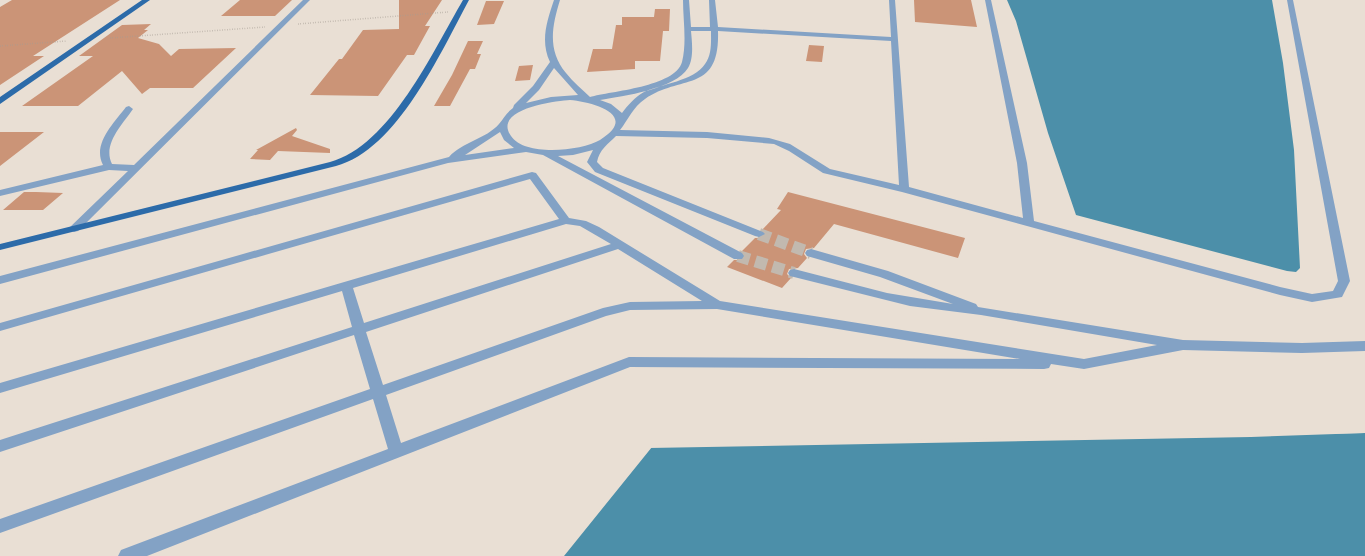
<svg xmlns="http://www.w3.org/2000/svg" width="1365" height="556" font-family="'Golos Text',sans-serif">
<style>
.water{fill:#4c8fa9}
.pier{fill:#e9dfd4}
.building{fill:#cb9477}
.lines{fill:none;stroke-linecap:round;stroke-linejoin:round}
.minor-tunnel{stroke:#c2b9af;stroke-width:12;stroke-dasharray:12 6;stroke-linecap:butt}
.path{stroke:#a49c93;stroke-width:1.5;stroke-dasharray:0.5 2;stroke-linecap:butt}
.minor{fill:#83a2c5;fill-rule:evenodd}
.major{fill:#2c6ba9;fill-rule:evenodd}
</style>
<rect width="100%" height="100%" fill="#e9dfd4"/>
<path class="water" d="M1007 0H1272L1283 63 1294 150 1300 268 1296 272 1287 271 1076 215 1048 133 1016 21Z
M1365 433V556H564L652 447Z"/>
<path class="pier" d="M1365 431V433L1251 437 649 448 652 445Z"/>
<path class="building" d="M12 0H120L33 56H44L0 85V7Z
M240 0H292L275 16H221Z
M399 0H442L425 26H430L414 55H407L378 96 310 95 339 59H342L363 30 399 29Z
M914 0H971L977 27 915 22Z
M486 1H504L494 24 477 25Z
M655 9H670L669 31H663L660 61H635V69L587 72 593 49H612L616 25H622V17H654Z
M151 24 144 30H148L138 38 159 44 171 56 179 49 236 48 193 88H150L142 94 122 71 78 106H22L93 56H79L122 25Z
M468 41H483L477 54H481L475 69H470L450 106H434L452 75Z
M809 45 824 46 822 62 806 61Z
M533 65 530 80 515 81 519 66Z
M296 128 297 130 292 136 330 149V153L278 151 270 160 250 159 258 150H256Z
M0 132H44L0 166Z
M24 192H36L63 193 43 210H3Z
M788 192 965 238 958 258 834 224 814 248 806 249 804 254 807 258 798 268 789 269 787 274 791 278 782 288 727 267 734 260H743L745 255 742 251 755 238H760L766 235V233L762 230 781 210 777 209Z"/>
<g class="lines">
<path class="minor-tunnel" d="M759 234 811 253
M738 256 794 273"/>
<path class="path" d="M298 24 448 12
M110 38 265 27
M0 46 67 41"/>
<path class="minor" d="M303 0H310L78 231 74 232 68 229 128 171 109 170 0 196V190L103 165C92 144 114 123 126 107L129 106 133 109C123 124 102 144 112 164L134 165Z
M554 0H560C552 26 547 50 566 73 573 82 582 89 590 97 611 91 675 87 682 62 687 42 683 20 683 0H689L691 27H710L709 0H715L718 27 891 37 889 0H895L909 187 1023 218 1017 163 985 0H991L1027 163 1034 221 1280 287 1312 294 1333 291 1338 281 1287 0H1293L1350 281 1342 297 1312 302 1280 295 902 192 823 173 789 151 774 144 707 138 616 136C608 144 599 150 597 162L603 168 763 232 765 234 759 237 755 236 595 172 587 162 593 150 573 155 558 156 742 253 744 256 742 259H734L543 155 526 152 448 163 0 284V276L449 157C462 142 486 139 499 124 504 118 506 113 513 108L514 105 533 86 550 62C540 41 547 21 554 0ZM691 31H711C711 42 712 55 705 64 694 81 661 84 644 92 635 97 628 105 622 113L611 104 600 100C624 96 675 89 688 68 694 58 692 42 691 31ZM718 31 891 41 899 185 830 169 790 144 769 138 707 132 620 130C628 120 633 107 645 99 681 74 720 94 718 31ZM554 68 578 95 551 97 526 103 539 90ZM570 100C593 102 640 115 600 140 581 151 525 157 511 136 492 109 555 101 570 100ZM500 132 504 140 514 148 465 155Z
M532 172 536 173 569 218 586 221 599 227 720 301 1084 359 1157 345 981 315 910 306 790 276 788 273 790 270 794 269 887 293 953 304 880 277 807 256 805 253 807 250 811 249 888 271 976 304 978 307 1183 340 1302 343 1365 341V351L1302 353 1183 350 1084 369 1051 364 1049 368 1044 369 630 367 147 556H118L121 550 388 449 373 399 0 533V519L370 389 354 335 0 452V440L352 327 342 291 0 393V383L559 219 530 179 0 331V323ZM566 224 580 226 611 244 364 323 353 288ZM618 249 702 301 630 302 603 308 383 385 366 332ZM717 309 1020 359 629 357 401 443 386 395 606 316 630 310Z"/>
<path class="major" d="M142 0H150L0 104V97Z
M463 0H469C441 52 397 150 336 166L0 250V244L330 162C390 146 433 51 463 0Z"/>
</g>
</svg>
